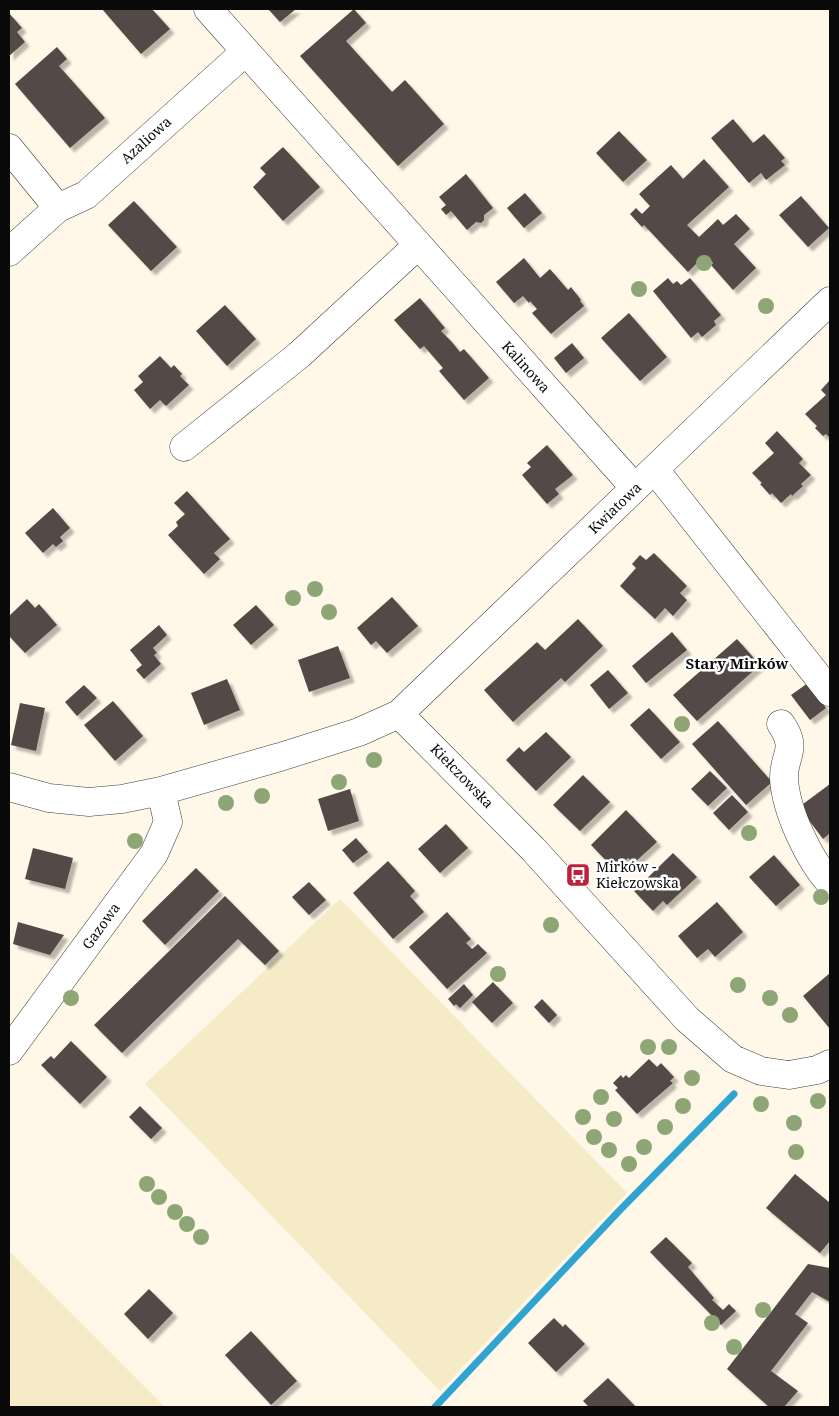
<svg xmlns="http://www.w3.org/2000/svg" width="839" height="1416" font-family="'Noto Serif',serif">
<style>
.farmland{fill:#f5ebc7}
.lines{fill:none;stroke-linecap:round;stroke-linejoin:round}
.stream{stroke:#2fa4d0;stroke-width:7}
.building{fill:#524946;filter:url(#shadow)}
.minor-casing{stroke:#3d3d3d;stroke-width:29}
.minor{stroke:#fff;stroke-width:28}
.tree{fill:#8ea576}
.labels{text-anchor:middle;stroke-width:5;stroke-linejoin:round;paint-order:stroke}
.street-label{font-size:14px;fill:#0a0a0a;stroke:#fff}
.poi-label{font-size:14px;fill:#0a0a0a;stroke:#fff;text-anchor:start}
.neighbourhood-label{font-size:15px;font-weight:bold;fill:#0a0a0a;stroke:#fff}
</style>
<defs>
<filter id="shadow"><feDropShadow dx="4.5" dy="4.5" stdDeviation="1" flood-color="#0004"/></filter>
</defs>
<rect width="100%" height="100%" fill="#fff7e7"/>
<path class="farmland" d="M340 899 627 1193 440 1391 145 1084Z
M9 1251 165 1407H9Z"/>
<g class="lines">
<path class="stream" d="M435 1407 619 1211 734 1094"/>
</g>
<path class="building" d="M102 9H152L170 29 141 54Z
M270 9H296L280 22 269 10Z
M354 9 366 23 346 41 392 92 405 80 444 124 398 166 300 56Z
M9 13 22 28 17 32 25 42 9 56Z
M57 47 67 59 59 66 105 118 70 148 15 84Z
M733 119 753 143 764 134 785 158 781 161 785 165 766 180 761 173 749 183 711 138Z
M619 131 647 160 623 182 596 153Z
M283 147 320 187 283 221 253 187 266 174 260 168Z
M704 159 729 187 687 225 699 237 718 219 723 225 736 214 750 229 734 244 756 268 733 290 711 265 713 263 705 255 688 272 644 225 642 227 630 214 636 208 642 214 650 206 639 194 671 165 683 179Z
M466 174 493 208 484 215V220L481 223 476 222 467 230 451 211 446 215 441 209 446 205 439 197Z
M525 193 542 213 524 228 507 208Z
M801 196 829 228 808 247 779 215Z
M134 201 177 247 151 271 108 225Z
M524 258 540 278 550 269 568 290 571 287 581 300 580 301 584 306 551 334 532 313 537 309 530 301 529 303 523 296 514 303 496 282Z
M668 278 673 284 677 281 681 285 690 278 721 315 714 321 716 325 702 337 698 332 691 338 653 291Z
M420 298 445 328 441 331 451 341 460 352 464 349 489 378 464 400 439 371 443 368 424 346 420 349 394 320Z
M225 305 256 339 227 366 196 331Z
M629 313 667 357 640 381 601 338Z
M572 343 584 358 566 373 554 358Z
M160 356 171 368 174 365 182 374 180 376 189 385 166 406 160 400 150 409 134 390 143 382 138 376Z
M830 380V438L826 434 823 436 815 428 817 426 805 414 826 395 821 390Z
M777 431 803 459 799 463 811 475 801 484 803 486 792 496 791 494 781 503 772 493 770 495 760 484 762 483 752 473 774 453 765 443Z
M547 445 573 475 555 489 559 494 547 504 522 475 531 467 527 463Z
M187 491 230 539 214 553 220 559 204 574 168 535 178 526 176 522 185 514 174 503Z
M53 508 70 528 60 537 63 541 56 547 53 544 43 553 25 533Z
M654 553 687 586 680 593 687 600 673 616 665 608 655 619 620 586 636 568 632 564 640 555 646 560Z
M392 597 418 626 387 653 376 641 371 645 357 628Z
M27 599 35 608 39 604 57 625 25 653 9 636V616Z
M256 605 274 625 251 645 233 625Z
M578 619 603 646 565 682 561 678 513 722 484 690 537 642 545 650Z
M159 625 167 635 153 648 157 653 154 655 161 664 144 679 136 670 142 665 130 650Z
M672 632 687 650 646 683 632 666Z
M737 639 760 665 697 721 673 695Z
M338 646 350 678 309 692 298 660Z
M608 670 628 693 609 709 590 685Z
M227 679 240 710 204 725 191 693Z
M808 683 826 708 810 720 791 695Z
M84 685 97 698 77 716 65 702Z
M113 701 143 736 115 761 84 725Z
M20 703 45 708 36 751 11 745Z
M649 708 680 742 661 759 630 725Z
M718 721 772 782 746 805 692 744Z
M546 732 571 757 536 791 506 760 519 747 524 752Z
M710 771 727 788 708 806 691 789Z
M583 775 610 802 580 831 553 805Z
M830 784V833L823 839 799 807Z
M350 789 359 821 328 831 318 799Z
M732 795 748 812 729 830 713 813Z
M626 810 657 842 634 863 628 858 615 870 591 845Z
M446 824 468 848 440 873 418 849Z
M356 838 368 852 353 863 342 850Z
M33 848 73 858 65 889 25 879Z
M673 853 697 877 667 905 663 901 653 911 634 891Z
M774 855 800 885 776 906 749 877Z
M388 861 415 891 410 896 424 912 393 939 353 893Z
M196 868 219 891 165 945 142 921Z
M309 882 326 900 309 915 292 897Z
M225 896 279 951 265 965 238 939 122 1053 94 1025Z
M717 902 743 932 715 957 708 949 697 958 678 936Z
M447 912 471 939 466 943 472 949 478 944 487 953 447 989 409 947Z
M18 922 64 935 50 955 13 944Z
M830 973V1029L803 996Z
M493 982 513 1003 492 1023 472 1002Z
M464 984 473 995 460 1008 456 1004 454 1006 448 999Z
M542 999 557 1015 549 1023 534 1007Z
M71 1041 107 1077 80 1104 41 1065 51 1056 54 1059Z
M649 1059 657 1067 661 1063 674 1077 670 1081 673 1083 637 1114 615 1090 618 1088 613 1083 621 1075 623 1078 626 1075 629 1078Z
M140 1106 162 1128 151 1139 129 1117Z
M795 1174 830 1203V1241L820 1253 766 1208Z
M666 1237 692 1263 688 1267 714 1298 712 1300 723 1310 729 1304 736 1311 721 1325 650 1252Z
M808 1264 830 1268V1302L812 1292 795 1314 808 1323 771 1371 798 1391 784 1407H769L727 1369Z
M149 1289 173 1313 148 1339 124 1314Z
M554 1318 563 1327 565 1324 585 1344 556 1372 528 1343Z
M251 1331 297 1381 271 1405 225 1355Z
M608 1378 635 1406 634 1407H589L583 1401Z"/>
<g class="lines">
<defs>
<path id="minor" d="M208 9 635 488
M9 148 58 208 86 195 245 52
M9 252 58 208
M184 447 299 355 417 246
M655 470 830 692
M399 714 533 849 687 1019 733 1059 761 1071 789 1075 817 1070 830 1064
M781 724C799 750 783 755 784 779 786 812 809 859 830 883
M9 787 49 798 89 802 122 799 161 791 280 757 359 732 399 714 830 301
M9 1051 154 854 168 822 161 791"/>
</defs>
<use href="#minor" class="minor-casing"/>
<use href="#minor" class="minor"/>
</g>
<g class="tree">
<circle cx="704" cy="263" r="8"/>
<circle cx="639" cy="289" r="8"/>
<circle cx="766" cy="306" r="8"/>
<circle cx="315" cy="589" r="8"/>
<circle cx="293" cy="598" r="8"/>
<circle cx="329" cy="612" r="8"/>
<circle cx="682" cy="724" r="8"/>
<circle cx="374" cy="760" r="8"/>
<circle cx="339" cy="782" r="8"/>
<circle cx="262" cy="796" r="8"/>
<circle cx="226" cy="803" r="8"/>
<circle cx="749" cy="833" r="8"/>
<circle cx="135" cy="841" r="8"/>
<circle cx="821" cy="897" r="8"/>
<circle cx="551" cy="925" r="8"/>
<circle cx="498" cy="974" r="8"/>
<circle cx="738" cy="985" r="8"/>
<circle cx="71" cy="998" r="8"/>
<circle cx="770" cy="998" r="8"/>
<circle cx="790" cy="1015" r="8"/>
<circle cx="648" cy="1047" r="8"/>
<circle cx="669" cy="1047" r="8"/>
<circle cx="692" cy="1078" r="8"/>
<circle cx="601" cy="1097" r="8"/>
<circle cx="818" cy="1101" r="8"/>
<circle cx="761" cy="1104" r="8"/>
<circle cx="683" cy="1106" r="8"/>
<circle cx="583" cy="1117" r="8"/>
<circle cx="614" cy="1119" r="8"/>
<circle cx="794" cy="1123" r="8"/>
<circle cx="665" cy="1127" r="8"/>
<circle cx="594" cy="1137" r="8"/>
<circle cx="644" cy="1147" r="8"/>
<circle cx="609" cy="1150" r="8"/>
<circle cx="796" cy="1152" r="8"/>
<circle cx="629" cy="1164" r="8"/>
<circle cx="147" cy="1184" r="8"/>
<circle cx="159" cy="1197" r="8"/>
<circle cx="175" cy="1212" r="8"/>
<circle cx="187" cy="1224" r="8"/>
<circle cx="201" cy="1237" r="8"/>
<circle cx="763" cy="1310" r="8"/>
<circle cx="712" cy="1323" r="8"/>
<circle cx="734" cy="1347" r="8"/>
</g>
<defs>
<symbol id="bus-square" viewBox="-11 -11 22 22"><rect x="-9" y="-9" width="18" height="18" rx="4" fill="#bc203a" stroke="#fff"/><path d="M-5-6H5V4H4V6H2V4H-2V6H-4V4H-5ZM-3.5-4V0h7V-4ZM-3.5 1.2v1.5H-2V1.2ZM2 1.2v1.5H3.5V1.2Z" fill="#fff"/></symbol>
</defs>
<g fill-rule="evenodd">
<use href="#bus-square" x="564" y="861" width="28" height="28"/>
</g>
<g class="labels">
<g class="street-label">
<text transform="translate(146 140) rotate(-42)" y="5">Azaliowa</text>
<text transform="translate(526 367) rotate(48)" y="5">Kalinowa</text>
<text transform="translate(615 508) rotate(-44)" y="5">Kwiatowa</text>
<text transform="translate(462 776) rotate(46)" y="5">Kiełczowska</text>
<text transform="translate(101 926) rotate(-54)" y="5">Gazowa</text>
</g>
<g class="poi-label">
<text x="596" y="872">Mirków -<tspan x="596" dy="16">Kiełczowska</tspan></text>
</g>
<g class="neighbourhood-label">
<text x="737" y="669">Stary Mirków</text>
</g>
</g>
<rect width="839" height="1416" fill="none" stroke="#0a0a0a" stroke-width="20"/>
</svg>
